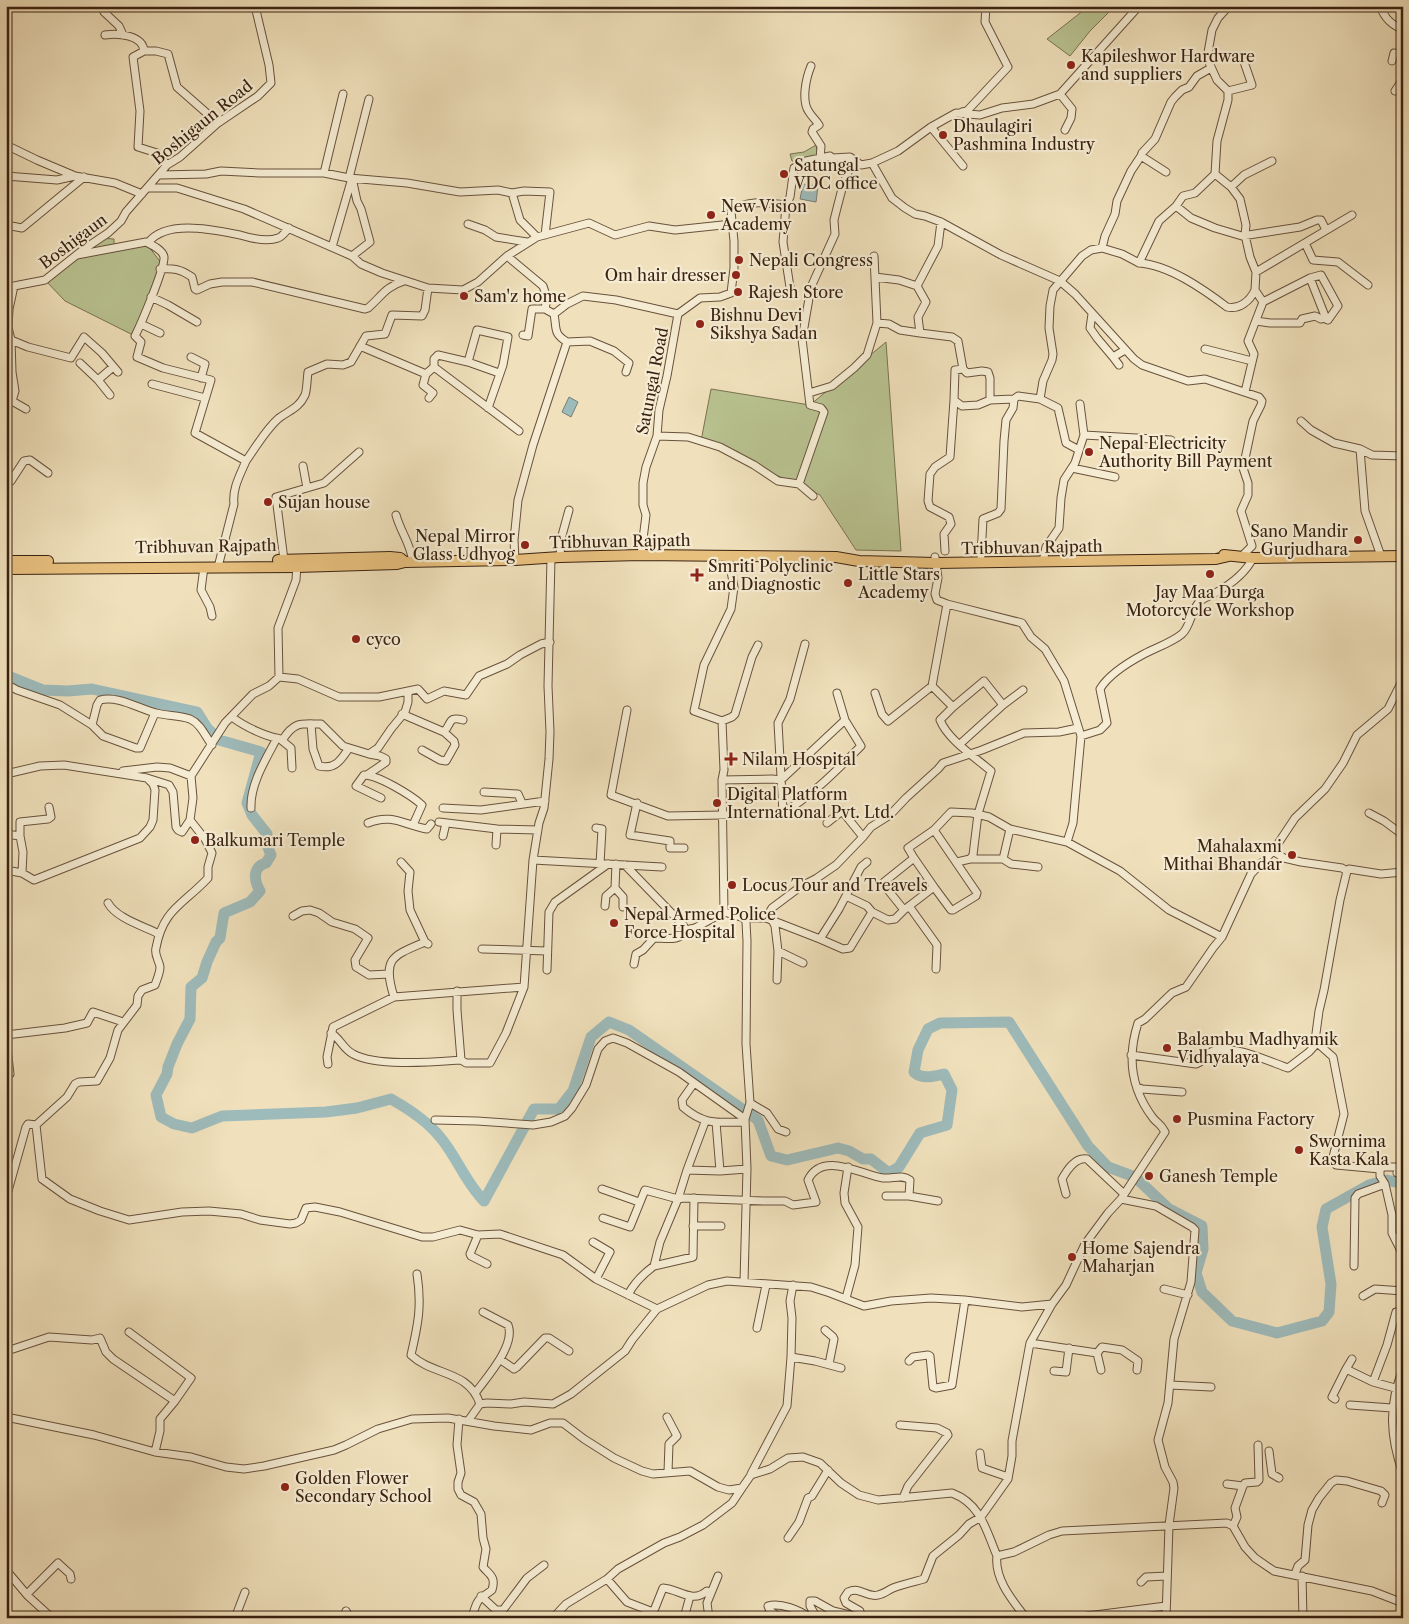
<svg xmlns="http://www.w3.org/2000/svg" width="1409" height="1624" font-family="'Libre Caslon Text',serif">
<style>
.green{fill:#b9c391;stroke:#7a7252}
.water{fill:#9ebbbb;stroke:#767e77}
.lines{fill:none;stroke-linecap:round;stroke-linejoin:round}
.river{stroke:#9ebbbb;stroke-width:11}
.minor-casing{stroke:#68523c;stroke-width:9}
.highway-casing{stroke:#3a2212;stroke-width:12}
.minor{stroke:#f5ecd3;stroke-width:7}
.highway{stroke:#e8c07e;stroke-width:10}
.poi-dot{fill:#8f2418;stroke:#f5ecd3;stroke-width:2}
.labels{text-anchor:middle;stroke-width:4.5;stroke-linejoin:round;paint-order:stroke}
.poi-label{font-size:16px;fill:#3a2212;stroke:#f5ecd3;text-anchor:start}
.street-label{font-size:16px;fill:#3a2212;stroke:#f5ecd3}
</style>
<rect width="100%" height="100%" fill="#f0e1bc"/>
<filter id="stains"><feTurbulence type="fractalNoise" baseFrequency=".004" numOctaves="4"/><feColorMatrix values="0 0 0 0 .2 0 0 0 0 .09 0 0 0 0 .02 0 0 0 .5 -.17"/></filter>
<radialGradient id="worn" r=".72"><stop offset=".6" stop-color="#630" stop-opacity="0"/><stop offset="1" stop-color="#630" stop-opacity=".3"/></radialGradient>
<path class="green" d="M1089 6H1115L1090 31 1070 56 1047 39Z
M816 145 818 158 792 161 790 154 804 152Z
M99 238 114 239V246L146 243 162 264 135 336 65 301 45 280Z
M886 342 901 551 856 550 820 495 701 441 711 389 810 405Z"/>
<path class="water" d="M803 184 818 186 816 202 800 199Z
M569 397 578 402 571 417 562 412Z"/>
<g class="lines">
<path class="river" d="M6 675 43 690 68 691 92 689 197 712 207 728 219 740 261 752 247 803 252 815 267 834V845L271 855 266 863C252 867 254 881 260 891L250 902 224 913 220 938 216 942 207 962 202 978 191 987 190 1019 177 1044 168 1067 167 1074 156 1095 161 1117 174 1124 192 1128 222 1116 326 1112 357 1108 391 1099C407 1108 428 1122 440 1137 457 1157 465 1182 484 1201L534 1109H559L573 1091 591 1037 609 1022 629 1030 758 1120 771 1156 787 1160 838 1148 849 1151 863 1159H871L889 1173 899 1167 920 1133 947 1125 952 1090 944 1074C935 1076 922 1080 914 1072L918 1050 928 1029 940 1023 1009 1022 1088 1146 1108 1167 1135 1177 1169 1209 1202 1226 1203 1249 1196 1273 1202 1292 1232 1321 1277 1333 1322 1321 1329 1312 1331 1284 1322 1227 1326 1209 1369 1185 1387 1180 1403 1184"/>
<defs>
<path id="minor" d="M106 6 103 9 104 12 119 26 123 35
M1229 6 1218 18 1212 30 1207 58 1217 80 1228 91V100L1217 141 1215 174 1195 193 1183 196 1176 206 1191 218 1215 228 1242 236 1300 227 1317 220H1321L1326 230
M1380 6C1385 19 1391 24 1403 30
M105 35C118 33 143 35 144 51H156L168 54 177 87 218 123
M144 51 133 57 140 111 138 147 157 153 167 165
M1392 61 1394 53 1403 54
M811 66C806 78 801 101 809 112 812 117 816 120 819 125L813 129 812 132 821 146 820 159
M1228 91 1252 85 1242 56
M1395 91 1403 79
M1060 94 1072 109 1071 118 1065 130
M962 112 967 111 1008 67 985 22 986 6
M931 127 963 166
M6 145 37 160 75 176 115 183 142 194
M1141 156 1142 153 1155 139 1171 102 1175 97 1182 90 1189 87 1197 76 1211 68
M872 163 892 198 905 208 915 214 925 216 941 222 1001 255 1060 281 1075 294 1134 359 1142 365 1188 381 1205 379 1259 397 1262 401 1261 405 1253 421 1243 468 1248 483V495L1241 511 1252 546 1241 557
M324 173 343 94
M1215 174 1231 187 1240 199 1246 225 1245 235 1250 257 1256 272 1255 290 1263 302 1248 341 1254 354 1245 392
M159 175 206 174 221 171 260 173H324L349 178 407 183 460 192 498 190 512 193
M6 176 57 180 75 176
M349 178 369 99
M352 178 357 201 361 209 370 242 352 256
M1231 187 1244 175 1272 161
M148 188H177L244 209 352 256 361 264 382 273 428 288 463 290 478 282 507 256 543 286 547 298 545 309
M786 205 783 242 790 287
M468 224 485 230 496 237 527 242
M6 225 22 228 84 177
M537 237 520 220 512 193 524 191 550 192 545 235
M148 243C166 219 214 230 240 235 250 238 268 242 278 238 282 237 286 231 289 228
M1305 243 1313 260 1338 262 1368 285
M332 247 352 178
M1102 248 1122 254 1139 263 1159 221 1176 206
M77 255 146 242C152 245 163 250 164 257 165 268 141 324 135 336L141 342 137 357 163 368 211 380 195 433 246 461C256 447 266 429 279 418 290 410 299 408 305 395 307 390 307 379 308 372L327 364 343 365 351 362 366 336 385 334 392 315 422 316 425 310 428 288
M507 256 537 237 589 223 615 235 649 226 675 230 732 224
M1139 263C1169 265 1203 289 1227 307 1239 310 1250 301 1255 290
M160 269C174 268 180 269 192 277L195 289 197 290 210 284 222 282H252L365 309 368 308C382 296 385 287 404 281
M1256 272 1352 215
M875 277 899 280 917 286
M1310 278 1325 316 1328 320
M151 297 168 305 197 322
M554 314 567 304 583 296 616 300 678 314
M1092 314 1090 328 1097 338 1113 357 1125 350
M1256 321 1270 323H1300L1302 319 1315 316 1321 319 1323 318 1328 320 1338 306 1321 275 1310 278 1263 302
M877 323 889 324 900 330 920 333 918 317 926 302 917 286 938 246 941 222
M141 324 160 333
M920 333 952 337 958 341 963 369 967 373 982 371 988 372 990 378V400L1014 399
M523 335 528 336 532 309H545L554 314
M11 340 28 347 71 358 84 337 102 353 118 372
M567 342 590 341 614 351 629 363 626 372
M360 346 426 374
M1205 349 1252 361
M191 357 205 364 201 378
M1113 357 1119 365
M468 362 477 330 508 337 503 365 488 408
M80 363 98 380 113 367
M434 367V359L438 355 468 362 499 373
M98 380 110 395
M152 384 205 398
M809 393 832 386 854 368 867 355 877 323 874 256
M429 398 433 393 423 385 426 374 434 367 519 431
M954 400 955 370 963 369
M12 401 26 409
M6 404 12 401 15 391 12 372 11 340 8 327 9 309 14 286 45 280 84 249 108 233 121 221 126 212 167 165 180 157 218 123 258 96 271 83 269 65 255 6
M1301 421 1311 430 1334 443 1360 449 1372 455 1403 456
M1084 435 1171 440
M657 436 688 437 720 447 754 465 778 481 799 484 813 496
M1360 449 1365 511 1381 556
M1079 450 1066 443 1058 408 1040 399 1043 381 1052 360 1053 354 1049 328 1050 306 1053 290 1082 256 1091 250 1102 248 1105 236 1115 214 1117 201 1131 171 1141 156 1166 172
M303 466 307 488
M1072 468 1115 477
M799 484 824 412 821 408 810 405 802 339 811 287 835 234 834 220 837 208 843 185 853 160
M6 485 11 481 24 461 30 460 48 473
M6 502V519
M396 515C401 533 410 542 413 562
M945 551 944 534 951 524 949 517 930 507 928 501 930 474 935 467 950 457 954 400 962 406 978 405 990 400
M641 555 646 515 643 505V483L646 467 657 436 659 410 667 376 678 314 700 298 720 297 731 293 734 268V241L731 211C748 199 767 203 786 205L790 197 794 168 806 161 830 156 832 158 850 157 861 165 872 163 898 151 931 127 956 113 980 115 1002 108 1033 104 1060 94 1139 6
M728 556 734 587 731 609 704 665 694 711 722 721 724 770 722 780 724 912 744 918 746 922 747 941 746 1044 750 1103 745 1119 747 1169 744 1282
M981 556 983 519 998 513 1001 509 1004 441 1006 420 1013 408 1014 399 1018 396 1040 399
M560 557 561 539 569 510
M935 557 938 578 935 594 937 600 947 604 932 686 953 707 940 720C948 740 975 757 991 771L978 814 973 855 970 859 957 862
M284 560 276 497 324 483 359 452
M515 560 514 540 518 500 533 445 567 342C553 333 557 330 554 314
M1043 562 1046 547 1059 528 1061 498 1064 480 1075 463 1084 435 1080 404
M204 567 201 590 210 607 212 616
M218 567 234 504C232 489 240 475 246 461
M947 604 1022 623 1031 637 1045 649 1064 681 1081 736 1073 823 1067 842
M279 677 298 679 339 697H379L418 689 427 699 444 691 466 695 479 676 507 664 520 655 541 644 550 642
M6 684 17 690 60 705 92 725 103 736 136 748H140L155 713
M875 693 882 714 888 721 932 686
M953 707 984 681 1003 705
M627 710 611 795 668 816 781 814C812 796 836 771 861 746L845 720 837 693
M402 714 444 732C452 723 448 716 463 720
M232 717C245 727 265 736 280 739H283C295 721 301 724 321 724L343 746 369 754 378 748 391 729 405 712 408 702V692
M722 721 732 717 735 714 752 657 758 645
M311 724 313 749 319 766C335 770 341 760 349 748
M92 725 97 705 100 700C118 695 139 709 156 713 167 716 180 715 190 719 201 724 205 736 212 745
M1081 736 1100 730 1107 723 1100 689C1109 674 1129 662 1144 654 1157 647 1171 643 1182 634 1191 626 1191 609 1200 601 1205 597 1212 595 1217 592 1231 584 1246 572 1253 558
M280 739 291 748 292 768
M960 744 1003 705 1023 690
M422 750 440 760 446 761 455 745 454 741 444 732
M123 771 157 767 170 768 191 776
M6 774 40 766 64 765 147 778 169 785 173 792 176 827 178 830 182 832 190 820 193 798 191 776 225 723 253 694 269 686 279 677 278 628 296 580 297 564
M367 775 386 762V759L380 756 369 754
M722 780 772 779 781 780 845 720
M484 792 518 794 522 803
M381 798 356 786 364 775C378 775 411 795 422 805L413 825
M637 803 630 835 670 841V848H684
M251 808C250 784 266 759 277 738
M443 808 481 810 545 801
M783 813 778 723 790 699 805 644
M1369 813 1384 821 1403 835
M439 822 497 829
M368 823C392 813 404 825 427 829L431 824
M827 823 842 811 863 837
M596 828 602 829 600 864
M1010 829 1003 859 1011 864 1038 867
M6 834 20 836V822L48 819 51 817 49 807
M20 836 23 852 22 873
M443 836 446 823
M496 845 497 829 538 830
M1273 851 1284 858 1301 862 1342 868 1347 871 1340 900 1324 990 1319 1011 1315 1041 1333 1057 1344 1114 1333 1157 1336 1165 1380 1169V1176L1385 1184 1392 1215V1233L1403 1255
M914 858 934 887
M970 859H1003
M533 860 662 867
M401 862 410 872 408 891 410 910 425 942 428 944
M625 865 683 925 686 930C681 942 665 938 654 938L643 950 636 954 634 964
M6 870 22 873 34 880 140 838 150 827 153 820 155 790 153 784 148 779
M1347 871 1349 869 1381 874 1403 872
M615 888 623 897V907
M846 896 867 906 872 912 888 920 895 919 904 910 934 887 951 910H953L976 896 977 893 934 830
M108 903C116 918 143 926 159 934
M605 906 606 896 615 888 616 864
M909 906 937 945 936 969
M904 910 888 890 884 882 914 858 908 848 934 830 951 812 972 813 989 817 1010 829 1067 842 1120 871 1169 910 1222 937
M293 916 302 911 310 910 319 913 332 922 355 929 368 938 355 960 356 967 369 975 389 974
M744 918H766L772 908 800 887 817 878 836 865 863 837 871 827 890 815 906 798 938 769 943 763 982 750 1024 733 1059 732 1078 728
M766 918 820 939 839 909 861 867 867 862
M772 920 775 926 778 951 803 963
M686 930 695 928 724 912
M820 939 843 949 850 948 872 912
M482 949 547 951
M547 970 549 912 555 902 608 864
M777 980 778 951
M457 991V1010L461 1060 466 1063H490L506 1033 524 987 533 860 539 823 544 808 549 759 550 732 548 686 551 558
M394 997C382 958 392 956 425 942
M6 999 7 990
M331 1033C340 1038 343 1049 353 1054 377 1067 433 1062 461 1060
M6 1035 65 1028 87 1023 93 1012 123 1022
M6 1039 10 1074 6 1075
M1131 1055 1196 1064C1206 1060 1204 1056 1211 1052 1228 1042 1270 1062 1288 1068L1309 1052 1318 1042
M328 1064 327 1057 333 1027 394 997 524 987
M694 1083 682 1100 683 1107C705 1126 718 1122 745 1122
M1137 1087 1142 1089 1182 1092
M750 1103 767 1113 778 1129 786 1132
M435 1120 477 1121 533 1125 551 1122 565 1116 572 1108 586 1085 598 1049 605 1041 613 1038 627 1043 679 1072 745 1119
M705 1122 687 1170 720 1171 747 1169
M716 1122 720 1171
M36 1125 67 1097 75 1084 79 1082 97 1081 110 1058 118 1030 137 1005 138 996 142 990 155 985C157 979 160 973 160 967 159 960 154 955 156 948 163 909 183 905 208 878V867L212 853 205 839 190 820
M1403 1167 1397 1173 1403 1175
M1380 1169 1383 1167H1403
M687 1170 678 1199 684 1198 764 1201H785L793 1205 816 1202 808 1180C822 1150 862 1175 883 1178 893 1179 902 1174 910 1180L909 1196
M602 1189 639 1202
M1066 1194 1062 1179C1067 1170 1075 1157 1087 1159L1124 1194
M886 1196H909L938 1201
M6 1198 26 1127 28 1124 36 1125 42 1179 70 1199 100 1211 129 1220 182 1212 209 1211 241 1214 260 1220 290 1224 296 1223 301 1220 306 1208 315 1207 340 1212 422 1237H433L460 1230 478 1235 500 1234 563 1255 596 1279 657 1309
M1121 1199 1156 1206 1192 1227 1195 1230 1191 1282 1174 1339 1168 1403 1158 1440 1165 1467 1173 1482 1174 1488 1169 1525 1166 1618
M603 1218 630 1227 645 1190 678 1199 660 1242 654 1266C643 1274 634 1283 628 1295
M693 1226H721
M478 1235 470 1254 471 1256 487 1264
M593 1242 610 1252 596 1279
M654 1266 693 1257 694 1198
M1354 1266 1355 1198 1358 1194 1385 1184
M417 1274C422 1306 418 1325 411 1355 433 1376 469 1370 480 1404
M1164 1289 1188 1295
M1363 1296 1375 1289 1403 1291
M846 1298 855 1265 858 1227 845 1203 844 1193 848 1167
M757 1328 766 1285
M825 1330 833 1337 834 1339 829 1364
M129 1332 191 1378 175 1401
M1030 1343 1097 1353 1101 1370
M6 1349H13L49 1337 92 1340 100 1338 106 1352 113 1359 175 1401 160 1419V1431L155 1452
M1097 1353 1102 1347 1122 1350 1138 1361 1137 1370
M791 1357 815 1361 841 1368
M501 1360 514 1369 517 1367 545 1338H549L569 1351
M909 1361 913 1357 928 1355 930 1356 933 1387 936 1388 952 1385 965 1300
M1346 1369 1352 1359
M1403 1369C1388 1406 1390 1437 1403 1474
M1054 1371 1066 1372 1069 1348
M1170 1385 1211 1387
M1395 1388 1373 1382 1387 1345 1396 1312H1403
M476 1392C487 1377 516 1345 508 1325L483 1312
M1335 1399 1332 1397 1346 1369 1373 1382
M1350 1405 1392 1408
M6 1417 94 1435 155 1452 191 1457 226 1467 244 1469 264 1466 334 1450 346 1445 378 1429 412 1419 448 1418 494 1426 531 1430 550 1423H563L584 1439 614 1458 642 1471 653 1474 690 1471 718 1487 729 1490 742 1488 751 1475 770 1469 788 1458 803 1457 820 1463 841 1483 859 1495 878 1500 952 1493C981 1504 986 1530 997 1556L1014 1552 1049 1535 1062 1531 1227 1523 1233 1526 1245 1547 1255 1558 1274 1571 1372 1591 1403 1603
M667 1417 677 1436 669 1444 668 1472
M459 1419 457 1445 461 1473 458 1482V1489L461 1495 474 1502 481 1514 483 1538 486 1549 483 1567C490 1575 496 1577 492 1590 479 1600 478 1597 473 1614L475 1618
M468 1421 480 1404 487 1403 511 1404 524 1402 553 1404 571 1394 625 1351 632 1340 657 1309 708 1285 727 1281 811 1287 830 1293 864 1306 891 1301 931 1298 965 1300 1022 1307 1052 1304
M900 1425 937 1428 947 1433 948 1435 908 1486 903 1498
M1269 1451 1272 1474 1279 1478
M980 1453 982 1468 1008 1477
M751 1474 787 1406 791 1357 792 1318 790 1301 793 1285
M1227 1484 1243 1486
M1233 1526 1237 1517 1235 1508 1243 1486 1245 1483 1257 1482 1259 1480 1258 1445
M788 1538 799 1522 808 1498 812 1496 828 1470
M997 1556C994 1579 1013 1601 1026 1618
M6 1570 28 1596 52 1618
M1295 1574 1298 1566 1305 1560 1308 1525 1312 1510 1319 1498 1331 1483 1336 1480 1347 1481 1381 1491 1385 1495 1382 1503
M1302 1576 1303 1618
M607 1579 627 1602 653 1612
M1141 1582 1146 1577 1167 1576
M27 1594 58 1563 70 1574 71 1579
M481 1596 496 1610H503L527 1578 544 1565
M346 1611 350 1618
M1087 1616 1166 1606
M235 1618 245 1592
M553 1618 566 1604 607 1579 618 1569 664 1543 680 1537 703 1525 732 1503 742 1488
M651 1618 663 1588C679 1589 692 1604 707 1591L710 1593
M684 1618 690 1596
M709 1618 707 1603 718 1576
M781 1618 770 1611 768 1606C780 1602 800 1610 810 1618
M817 1618 810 1606V1601H815L833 1611 858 1617 860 1615V1611L846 1603 844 1598 848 1592C861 1586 866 1598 878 1595 884 1594 888 1590 893 1588 903 1584 913 1582 924 1579L933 1556 959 1535 969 1524 981 1517 1008 1479 1012 1456V1441L1030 1343 1052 1304 1066 1285 1085 1244 1108 1213 1121 1199 1165 1132C1161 1124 1158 1124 1153 1118 1131 1089 1127 1057 1138 1023L1145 1019 1172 993 1186 987 1213 948 1222 937 1251 874 1273 851 1295 818 1325 789 1343 763 1357 735 1388 709 1403 679"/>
<path id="highway" d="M1224 555 1253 558 1403 556
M278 560 390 557 400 558 405 562
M6 561H48
M6 569 297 567 397 564 405 562 515 560 560 557 641 555 836 557 859 561 936 563 1216 559 1229 556"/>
</defs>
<use href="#minor" class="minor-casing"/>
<use href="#highway" class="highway-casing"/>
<use href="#minor" class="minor"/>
<use href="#highway" class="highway"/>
</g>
<g class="poi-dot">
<circle cx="1071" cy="65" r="5"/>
<circle cx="943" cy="135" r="5"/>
<circle cx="784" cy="174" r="5"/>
<circle cx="711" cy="215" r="5"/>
<circle cx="739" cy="260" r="5"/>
<circle cx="736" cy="275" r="5"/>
<circle cx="738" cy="292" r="5"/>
<circle cx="464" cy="296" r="5"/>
<circle cx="700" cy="324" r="5"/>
<circle cx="1089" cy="452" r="5"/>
<circle cx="268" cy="502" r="5"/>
<circle cx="1358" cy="540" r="5"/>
<circle cx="525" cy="545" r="5"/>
<circle cx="1210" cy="574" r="5"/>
<path d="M694.5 567.5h5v5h5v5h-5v5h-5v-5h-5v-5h5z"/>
<circle cx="848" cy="583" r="5"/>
<circle cx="356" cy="639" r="5"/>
<path d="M728.5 751.5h5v5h5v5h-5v5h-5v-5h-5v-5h5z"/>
<circle cx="717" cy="803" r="5"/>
<circle cx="195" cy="840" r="5"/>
<circle cx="1292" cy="855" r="5"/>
<circle cx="732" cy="885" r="5"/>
<circle cx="614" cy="923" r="5"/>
<circle cx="1167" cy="1048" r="5"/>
<circle cx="1177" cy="1119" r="5"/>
<circle cx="1299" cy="1150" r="5"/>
<circle cx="1149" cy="1176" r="5"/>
<circle cx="1072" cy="1257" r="5"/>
<circle cx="285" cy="1487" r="5"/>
</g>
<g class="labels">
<g class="poi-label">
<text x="1081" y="62">Kapileshwor Hardware<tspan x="1081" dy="18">and suppliers</tspan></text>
<text x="953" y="132">Dhaulagiri<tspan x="953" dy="18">Pashmina Industry</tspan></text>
<text x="794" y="171">Satungal<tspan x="794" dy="18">VDC office</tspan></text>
<text x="721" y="212">New Vision<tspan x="721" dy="18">Academy</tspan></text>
<text x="749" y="266">Nepali Congress</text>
<text x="726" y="281" text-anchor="end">Om hair dresser</text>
<text x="748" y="298">Rajesh Store</text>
<text x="474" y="302">Sam'z home</text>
<text x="710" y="321">Bishnu Devi<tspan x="710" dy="18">Sikshya Sadan</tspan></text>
<text x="1099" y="449">Nepal Electricity<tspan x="1099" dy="18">Authority Bill Payment</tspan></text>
<text x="278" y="508">Sujan house</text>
<text x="1348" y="537" text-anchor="end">Sano Mandir<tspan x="1348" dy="18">Gurjudhara</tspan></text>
<text x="515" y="542" text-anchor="end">Nepal Mirror<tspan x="515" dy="18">Glass Udhyog</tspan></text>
<text x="708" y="572">Smriti Polyclinic<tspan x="708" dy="18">and Diagnostic</tspan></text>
<text x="858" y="580">Little Stars<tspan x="858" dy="18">Academy</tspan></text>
<text x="1210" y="598" text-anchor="middle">Jay Maa Durga<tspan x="1210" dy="18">Motorcycle Workshop</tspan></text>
<text x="366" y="645">cyco</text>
<text x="742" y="765">Nilam Hospital</text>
<text x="727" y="800">Digital Platform<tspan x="727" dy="18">International Pvt. Ltd.</tspan></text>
<text x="205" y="846">Balkumari Temple</text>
<text x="1282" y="852" text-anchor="end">Mahalaxmi<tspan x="1282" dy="18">Mithai Bhandar</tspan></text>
<text x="742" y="891">Locus Tour and Treavels</text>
<text x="624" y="920">Nepal Armed Police<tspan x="624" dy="18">Force Hospital</tspan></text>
<text x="1177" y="1045">Balambu Madhyamik<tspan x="1177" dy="18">Vidhyalaya</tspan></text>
<text x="1187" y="1125">Pusmina Factory</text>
<text x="1309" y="1147">Swornima<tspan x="1309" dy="18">Kasta Kala</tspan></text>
<text x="1159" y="1182">Ganesh Temple</text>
<text x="1082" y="1254">Home Sajendra<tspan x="1082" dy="18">Maharjan</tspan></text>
<text x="295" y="1484">Golden Flower<tspan x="295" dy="18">Secondary School</tspan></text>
</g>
<g class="street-label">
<text transform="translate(202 122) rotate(-39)" y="6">Boshigaun Road</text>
<text transform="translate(73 241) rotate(-37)" y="6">Boshigaun</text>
<text transform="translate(652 381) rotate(-79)" y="6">Satungal Road</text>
<text transform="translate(620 541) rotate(-1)" y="6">Tribhuvan Rajpath</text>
<text transform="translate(206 546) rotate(-1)" y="6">Tribhuvan Rajpath</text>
<text transform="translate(1032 547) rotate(-1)" y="6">Tribhuvan Rajpath</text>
</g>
</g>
<rect width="1409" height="1624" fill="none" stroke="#f0e1bc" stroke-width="25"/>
<rect x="8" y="8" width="1394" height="1609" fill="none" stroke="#3a2212" stroke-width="2.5"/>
<rect x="12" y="12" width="1384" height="1599" fill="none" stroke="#3a2212"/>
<rect width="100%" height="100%" filter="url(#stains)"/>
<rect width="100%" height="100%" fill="url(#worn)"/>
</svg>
